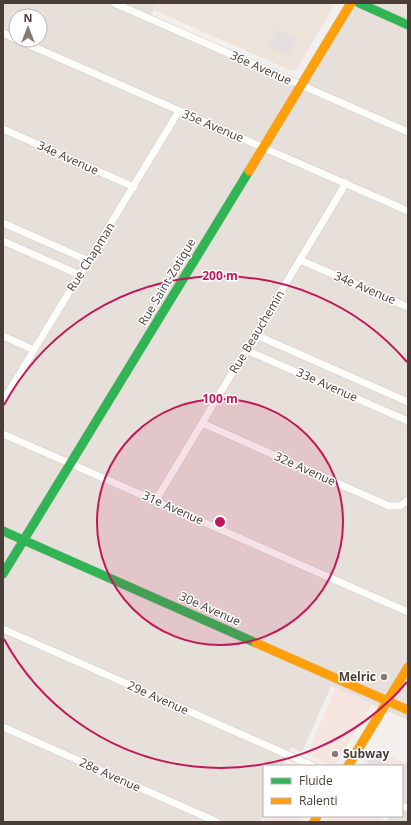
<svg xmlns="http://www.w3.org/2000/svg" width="411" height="825" font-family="'Open Sans',sans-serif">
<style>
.residential{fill:#e7dfd9;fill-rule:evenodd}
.commercial{fill:#f6e5de}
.education{fill:#eee3db}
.parking{fill:#e5e0dd}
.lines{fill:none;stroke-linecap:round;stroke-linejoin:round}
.street-casing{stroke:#d0cbc8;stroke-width:8}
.fast-casing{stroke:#d6ccc5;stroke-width:10}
.slow-casing{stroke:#d6ccc5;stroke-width:10}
.street{stroke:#fdfdfc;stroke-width:7}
.fast{stroke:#30b455;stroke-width:9}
.slow{stroke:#ff9f0a;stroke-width:9}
.ring{fill:none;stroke:#c2185b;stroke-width:2}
.poi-dot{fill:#857b76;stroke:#fff;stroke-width:1.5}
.labels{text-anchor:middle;stroke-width:3;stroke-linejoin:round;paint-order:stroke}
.street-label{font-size:12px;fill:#4a3c37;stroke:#fff}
.poi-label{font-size:12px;font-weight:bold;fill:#4a3c37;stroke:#fff;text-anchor:end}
.centre{fill:#c2185b;stroke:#fff;stroke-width:2}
.ring-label{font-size:12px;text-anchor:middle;font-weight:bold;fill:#c2185b;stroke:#fff;stroke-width:3;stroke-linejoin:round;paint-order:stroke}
</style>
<rect width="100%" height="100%" fill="#f3efec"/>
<path class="residential" d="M3 3H157L150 18 302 86 351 3H408V720L331 686 302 752 291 747 283 766H264V813L260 822H3ZM16 16H40V40H16Z
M405 763 408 764V822H387L390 816H402V769Z"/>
<path class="commercial" d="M336 687 371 703 372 705 335 765 333 766 307 754Z
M372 748 405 763 402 769V766H361Z
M266 816H304L301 822H263Z
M330 816H383L381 822H326Z"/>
<path class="education" d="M157 3H327L333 7 297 69 292 71 154 10Z"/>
<path class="parking" d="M277 29 297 38 289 56 269 47Z
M374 749 388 756 384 766H366Z"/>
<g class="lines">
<defs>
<path id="street" d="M114 3 408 132
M3 33 16 39
M18 40 408 211
M3 129 134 187
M3 223 89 261
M3 241 80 275
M300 260 408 307
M256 335 408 402
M3 336 34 350
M246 350 408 421
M3 401 179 111
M202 423 389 506H400L408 500
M3 434 408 612
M156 500 346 183
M3 629 313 766
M3 727 217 822
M402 806 408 808"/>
<path id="fast" d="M359 3 408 25
M3 531 256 643
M3 574 249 171"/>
<path id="slow" d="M249 171 351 3
M256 643 408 710
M348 766 408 667
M314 822 317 816"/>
</defs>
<use href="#street" class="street-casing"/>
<use href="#fast" class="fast-casing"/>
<use href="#slow" class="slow-casing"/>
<use href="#street" class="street"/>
<use href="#fast" class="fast"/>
<use href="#slow" class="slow"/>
</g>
<circle cx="220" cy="522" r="123" fill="#c2185b" fill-opacity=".12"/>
<g class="ring">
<circle cx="220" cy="522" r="123"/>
<path d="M407 682A246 246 0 0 1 4 639M4 405A246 246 0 0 1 407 362"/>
</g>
<g class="poi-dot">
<circle cx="384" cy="677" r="4"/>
<circle cx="335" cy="754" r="4"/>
</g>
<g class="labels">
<g class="street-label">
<text transform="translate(261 68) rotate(24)" y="4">36e Avenue</text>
<text transform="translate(213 126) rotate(23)" y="4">35e Avenue</text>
<text transform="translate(68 158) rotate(24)" y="4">34e Avenue</text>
<text transform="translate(91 257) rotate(-58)" y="4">Rue Chapman</text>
<text transform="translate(167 282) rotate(-59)" y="4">Rue Saint-Zotique</text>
<text transform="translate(365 288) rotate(23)" y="4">34e Avenue</text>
<text transform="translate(257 332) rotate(-59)" y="4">Rue Beauchemin</text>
<text transform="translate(327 385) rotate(24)" y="4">33e Avenue</text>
<text transform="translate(305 469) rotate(24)" y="4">32e Avenue</text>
<text transform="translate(173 508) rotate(24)" y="4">31e Avenue</text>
<text transform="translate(210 609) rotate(24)" y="4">30e Avenue</text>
<text transform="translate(158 698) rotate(24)" y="4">29e Avenue</text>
<text transform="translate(110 775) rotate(24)" y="4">28e Avenue</text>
</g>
<g class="poi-label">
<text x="376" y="681">Melric</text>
<text x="343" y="758" text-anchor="start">Subway</text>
</g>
</g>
<circle cx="220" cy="522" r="6" class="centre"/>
<g class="ring-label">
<text x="220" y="280">200 m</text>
<text x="220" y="403">100 m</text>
</g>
<rect width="411" height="825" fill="none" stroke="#4a3c37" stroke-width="8"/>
<rect x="263" y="765" width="140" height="52" fill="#ffffff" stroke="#b7b1af"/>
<rect x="271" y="778" width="20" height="6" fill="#30b455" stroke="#b7b1af"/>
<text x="299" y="785" font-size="12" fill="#4a3c37">Fluide</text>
<rect x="271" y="798" width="20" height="6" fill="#ff9f0a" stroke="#b7b1af"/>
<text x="299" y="805" font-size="12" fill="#4a3c37">Ralenti</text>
<g transform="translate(28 28)"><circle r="19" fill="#ffffff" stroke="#b7b1af"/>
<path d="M0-3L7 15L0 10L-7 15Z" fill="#857b76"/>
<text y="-6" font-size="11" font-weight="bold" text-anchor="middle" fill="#4a3c37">N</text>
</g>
</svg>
